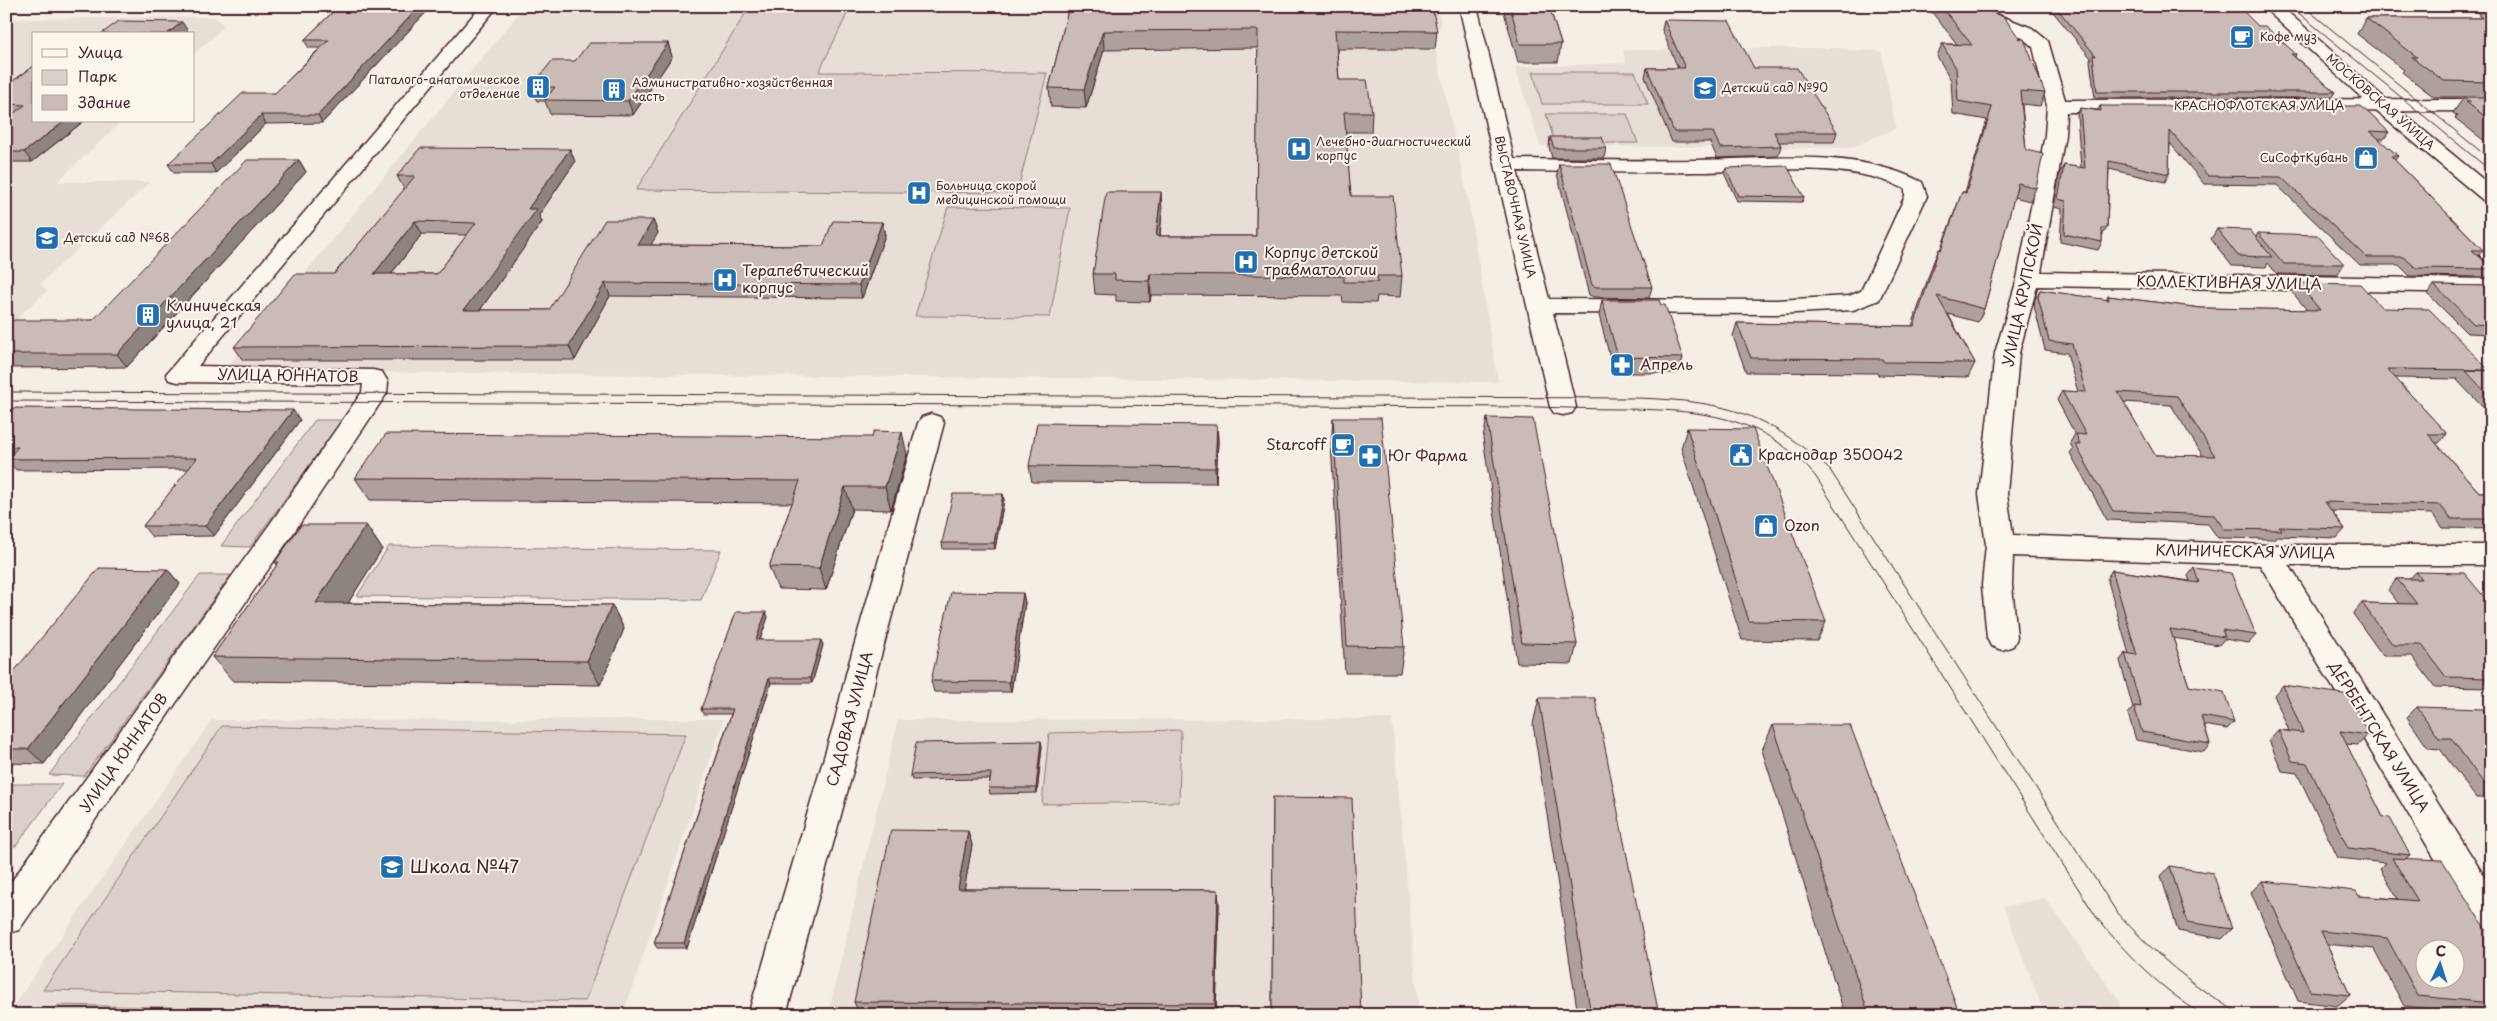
<svg xmlns="http://www.w3.org/2000/svg" width="2497" height="1021" font-family="'Playpen Sans',sans-serif">
<style>
.built{fill:#e7dfd6}
.green{fill:#dbd0c9;stroke:#92787a}
.lines{fill:none;stroke-linecap:round;stroke-linejoin:round}
.street-casing{stroke:#4a1f2b;stroke-width:3}
.secondary-casing{stroke:#4a1f2b;stroke-width:3}
.street{fill:#fbf7ec;fill-rule:evenodd}
.secondary{fill:#fbf7ec;fill-rule:evenodd}
.tram{stroke:#4a1f2b;stroke-width:1}
.wall{fill:#aea19d;stroke:#4a1f2b;fill-rule:evenodd}
.shaded-wall{fill:#8d837f;stroke:#4a1f2b}
.building{fill:#cabbb6;stroke:#4a1f2b;fill-rule:evenodd}
.labels{text-anchor:middle;stroke-width:4;stroke-linejoin:round;paint-order:stroke}
.far-poi-label{font-size:12px;fill:#4a1f2b;stroke:#fbf7ec;text-anchor:start}
.far-street-label{font-size:12px;fill:#4a1f2b;stroke:#fbf7ec}
.poi-label{font-size:15px;fill:#4a1f2b;stroke:#fbf7ec;text-anchor:start}
.street-label{font-size:15px;fill:#4a1f2b;stroke:#fbf7ec}
.near-poi-label{font-size:18px;fill:#4a1f2b;stroke:#fbf7ec;text-anchor:start}
</style>
<rect width="100%" height="100%" fill="#f4eee4"/>
<filter id="ink" filterUnits="userSpaceOnUse"><feTurbulence type="fractalNoise" baseFrequency=".02" numOctaves="2"/><feDisplacementMap in="SourceGraphic" scale="10" xChannelSelector="R" yChannelSelector="G"/><feConvolveMatrix kernelMatrix="1 2 1 2 8 2 1 2 1" color-interpolation-filters="sRGB"/></filter>
<g filter="url(#ink)">
<path class="built" d="M525 6H1437L1441 26 1431 29 1468 199 1498 382 224 371Z
M215 17 225 26 194 54V34H34V121H122L57 182H150L40 284 47 291 6 328V19Z
M1750 48H1847L1848 50 1881 51 1896 128 1851 148 1540 146 1515 67 1626 63 1623 50 1751 51Z
M724 719 623 1015H7L212 720Z
M1392 719 1419 1015H828L898 720Z
M2045 898 2120 1002 2119 1015H2045L2004 907Z"/>
<path class="green" d="M750 6H851L819 72 1047 73 1017 193 636 190Z
M1533 72H1635L1648 104H1542Z
M1546 114H1627L1638 143H1555Z
M948 207 1070 208 1050 317 915 316Z
M315 420H342L250 547 221 546Z
M389 546 721 550 701 600 357 596Z
M200 575H231L84 776 49 775Z
M222 726 686 734 585 1001 43 990Z
M1181 730 1179 802 1042 804 1049 733Z
M6 784H62L16 846H6Z
M58 1005 300 1010 298 1015H51Z"/>
<g class="lines">
<defs>
<path id="street" d="M1459 6H1477L1514 159C1575 160 1636 161 1697 160 1771 159 1855 148 1922 182L1927 196 1879 300 1853 310 1776 314 1553 313 1576 407 1572 413 1563 415 1554 413 1550 407ZM1517 171C1577 172 1636 173 1696 172 1760 172 1846 159 1905 189V196L1861 291 1849 296 1776 300 1549 299Z
M1951 6H1975L2032 28 2048 41 2065 100 2491 99V111L2066 112 2065 135 2041 272 2491 279V293L2037 286 2019 353 2007 494 2013 535 2268 545H2491V565H2289L2491 887V935L2478 931 2260 565 2013 556 2012 585 2017 638 2013 646 2002 650 1991 646 1987 638 1982 585 1986 545 1979 494 1995 353 2017 279 2045 135 2047 106 2033 47 2020 36 1953 10Z
M931 414 940 417 944 423 876 674 867 720 786 1015H748L835 720 846 674 918 423 922 417Z"/>
<path id="secondary" d="M481 6H498L198 366 373 370 382 372 388 382 387 393 292 535 19 930 6 934V889L272 521 362 392 363 384 178 382 169 380 166 374Z
M2262 6H2281L2389 102 2491 186V203L2484 201 2375 110Z"/>
</defs>
<use href="#street" class="street-casing"/>
<use href="#secondary" class="secondary-casing"/>
<use href="#street" class="street"/>
<use href="#secondary" class="secondary"/>
<path class="tram" d="M2290 6 2491 171
M2303 6 2491 160
M6 392 1636 398C1724 401 1764 411 1830 470L2116 911C2153 953 2193 987 2242 1015
M6 401 1539 407C1567 408 1595 409 1623 409 1699 410 1764 414 1816 477L2097 918C2128 956 2161 989 2203 1015"/>
</g>
<path class="wall" d="M339 6H436L431 7 322 123 266 124 216 173H174L168 164 275 93 320 48H309L304 40Z
M603 6H709L707 10 604 9Z
M852 6H968L967 9H852Z
M1069 6 1437 31 1435 49H1337L1339 80 1372 112 1371 132H1345L1351 196 1402 276 1400 297 1377 296 1376 303 1343 302 1342 296 1151 295 1150 302 1116 301V295L1095 294 1093 274 1162 212 1160 236H1256L1258 48 1104 50 1086 108 1051 107 1049 88Z
M1505 6H1549L1561 44 1558 62H1518L1504 12Z
M1927 6H1975L2045 93 2040 106 2022 104 2026 150 2036 188 2030 201 2014 197 1984 309 1978 322 1948 314 1975 363 1968 377 1878 375 1877 373 1746 372 1733 336 1737 323 1912 326 1933 263 1939 249 1940 250 1962 192H1965L1987 120 1953 114 1951 80 1937 56 1942 44H1957Z
M2048 6H2238L2258 26 2296 54 2295 57 2335 92 2331 98H2095L2090 61 2091 58Z
M2477 6H2491V146L2455 118 2457 116 2453 113 2464 97H2434L2402 72 2404 70 2357 34 2366 18H2480L2481 17 2479 16Z
M1664 20 1754 68 1837 132 1834 142H1779L1781 146 1778 156 1717 158 1710 142H1672L1645 77 1647 68H1678L1662 30Z
M668 43 672 57 633 115 550 114 545 101H537L531 87 575 61Z
M34 66V121H84L32 162H6V119L13 114H6V86Z
M2100 106 2389 132 2384 139H2378L2398 156 2395 160 2483 250 2479 255 2491 267V272L2487 277 2410 276 2399 265H2360L2277 185 2204 184 2170 143 2169 174 2165 182 2109 169 2107 228 2102 236V242L2098 250 2060 242 2062 209 2054 207 2060 172 2064 165 2081 168 2077 115 2080 108 2098 110Z
M1550 137 1606 148 1604 158H1552L1549 147Z
M570 149 575 162 539 215 542 222 480 310H549L653 220 658 233 650 245 823 246 882 222 885 235 862 298 610 296 575 360H243L234 347 334 274 405 189H404L397 176ZM422 234 467 235 437 274H391Z
M299 160 306 172 127 367 6 368V327L93 320Z
M1559 164 1652 287 1649 298 1594 297 1589 295 1557 174Z
M1726 168 1804 197 1802 202 1737 201 1724 173Z
M2217 229 2256 237 2258 233 2344 264 2337 275 2277 274 2268 263 2266 267 2232 266 2211 239Z
M2298 283 2382 308 2489 371H2491V416L2457 380 2458 379 2395 378 2447 434 2439 443H2436L2479 492H2491V529L2443 528 2432 514 2332 511 2345 529 2337 538 2276 536 2274 539 2218 538 2208 524 2107 520 2070 453 2073 449 2070 443 2075 434 2057 400 2062 391 2078 392 2067 353 2045 350 2034 306 2035 299 2040 290 2106 300 2108 296 2201 308 2307 310 2292 292ZM2123 402 2171 405 2203 456 2155 455Z
M2434 285 2491 286V334L2467 333 2428 294Z
M1602 300 1683 358 1678 373H1614L1599 315Z
M6 408 300 420 214 536 152 537 143 526 189 469 16 470 7 459 8 458H6Z
M1333 418 1404 647 1400 673H1345L1331 445Z
M1487 418 1577 644 1572 664 1517 663 1483 438Z
M1217 425 1218 441 1216 483 1032 482 1029 466Z
M1687 428 1826 622 1817 641 1742 640 1681 448Z
M907 454 891 510 852 509 826 590 778 589 769 567 792 503 370 500 355 478Z
M1003 494 1004 500 995 549H943L942 543Z
M366 525 382 549 348 603 612 605 624 629 600 685 233 681 212 657 277 565 275 562Z
M2194 568 2256 635 2249 643 2224 639 2219 645 2173 638 2189 686 2234 722 2227 729 2204 725 2210 744 2204 752 2136 740 2128 714 2133 708 2120 661 2125 653 2129 654 2107 578 2112 570 2190 581 2188 576Z
M167 569 180 584 44 764 6 763V681Z
M2416 572 2491 605V688L2435 687 2412 656H2383L2353 614 2362 603 2399 604 2388 590 2397 579H2409Z
M1023 593 1025 603 1011 692H934L931 681Z
M766 612 768 617 760 640 823 645 812 683H771L687 948H657L654 943 731 714H703L701 709Z
M2283 685 2368 735 2358 745 2346 744 2383 817 2410 855 2406 858 2486 930H2491V1015L2404 1006 2374 949 2327 944 2350 995 2337 1006 2298 1001 2251 892 2262 881 2359 896 2398 899 2380 869 2386 863 2338 858 2297 773 2282 771 2269 740 2278 730 2289 731 2274 695Z
M1539 698 1659 1015H1578L1533 724Z
M2417 707 2491 720V798H2476L2440 749 2428 748 2407 717Z
M1773 725 1960 1015H1845L1762 750Z
M1042 746 1037 793 990 794 989 788 990 779 912 780 910 775Z
M1273 797 1361 1013V1015H1272Z
M968 831 972 845 964 889 1218 890 1219 905 1216 1015H860L854 1002Z
M2170 866 2232 929 2222 939 2178 931 2161 876Z"/>
<path class="shaded-wall" d="M420 6 431 7 322 123 318 115Z
M182 22 188 31 185 34H167Z
M1103 31 1104 50 1086 108 1084 89Z
M668 43 672 57 633 115 628 101Z
M261 115 266 124 216 173 211 164Z
M65 121H84L32 162 24 152Z
M570 149 575 162 539 215 542 222 471 323 464 310 528 209Z
M299 160 306 172 127 367 117 354Z
M1161 192 1162 212 1158 256 1156 236Z
M653 220 658 233 643 258 638 245Z
M415 221 422 234 381 287 374 274Z
M882 222 885 235 862 298 859 285Z
M1150 274 1151 295 1150 302 1149 281Z
M605 283 610 296 575 360 569 346Z
M293 410 300 420 214 536 205 526Z
M1217 425 1218 441 1216 483 1215 468Z
M902 432 907 454 891 510 885 487Z
M845 487 852 509 826 590 819 568Z
M1003 494 1004 500 995 549 994 543Z
M366 525 382 549 333 627 316 603Z
M167 569 180 584 44 764 28 749Z
M1023 593 1025 603 1011 692 1009 682Z
M612 605 624 629 600 685 587 661Z
M766 612 768 617 758 645 756 640Z
M821 640 823 645 812 683 810 678Z
M769 678 771 683 687 948 684 943Z
M1041 741 1042 746 1037 793 1036 788Z
M968 831 972 845 962 903 958 889Z
M1218 890 1219 905 1216 1015 1215 1004Z"/>
<path class="building" d="M339 6H420L318 115H261L211 164H168L243 93H275L329 40H304Z
M1069 6H1432L1437 31 1335 30 1339 80H1367L1372 112H1344L1351 196H1393L1402 276H1377L1378 282H1344V276L1150 274 1149 281 1115 280V274H1093L1106 192H1161L1156 236H1256L1258 30 1103 31 1084 89 1049 88Z
M1510 6H1549L1561 44H1520Z
M1941 6H1975L2004 17 2020 39H2024L2045 93 2020 91 2026 150 2043 154 2036 188 2018 183 1984 309 1937 296 1975 363 1884 362 1882 359 1751 358 1737 323 1914 326 1939 249 1941 250 1962 192 1966 193 1992 107 1958 101 1956 68 1942 44 1972 45Z
M2055 6H2238L2258 26H2265L2296 54H2291L2335 92H2097L2093 55 2096 56Z
M2366 18H2491V82L2444 81 2412 57H2417Z
M1664 20 1729 21 1754 68H1797L1837 132H1774L1781 146 1720 148 1713 132H1674L1647 68H1685Z
M119 21 182 22 167 34H101Z
M589 43H668L628 101 545 100 555 87H531L552 61H575Z
M34 66V121H65L24 152H6V119L25 105 6 104V86Z
M2464 97H2491V121L2466 102H2471Z
M2100 106H2361L2389 132 2370 131 2398 156H2391L2483 250H2472L2491 267V269L2416 268 2404 257H2366L2281 177 2208 176 2170 131 2169 174 2109 161 2107 228H2102V242L2064 234 2066 201 2058 199 2064 165 2085 168 2080 108 2101 111Z
M1550 137H1602L1606 148H1554Z
M420 148 570 149 528 209H537L464 310H549L605 220H653L638 245 823 246 833 221 882 222 859 285 605 283 569 346 234 347 295 274H334L415 176H397ZM415 221 476 223 437 274H374Z
M247 160H299L117 354H6V327L14 320H93Z
M1559 164H1611L1652 287H1596L1592 285Z
M1787 166 1804 197 1738 196 1726 168Z
M2217 229 2250 230 2272 257 2238 256Z
M2258 233 2317 235 2344 264H2284Z
M2298 283 2360 284 2382 308 2429 309 2489 370 2387 369 2447 434H2428L2479 492H2491V519H2451L2440 505 2325 502 2345 529 2279 527 2281 530 2224 529 2214 515 2113 511 2075 444 2080 445 2076 434 2086 435 2062 391 2086 392 2072 344 2049 341 2038 297 2040 290 2109 300 2108 296 2201 308 2320 310ZM2118 392 2177 396 2215 456 2155 455Z
M2434 285 2491 286V325L2474 324Z
M1602 300H1659L1661 305H1665L1683 358 1618 357Z
M2465 370 2491 371V398Z
M6 408 293 410 205 526H143L197 458 7 459 18 447H6Z
M1333 418H1381L1404 647 1347 646Z
M1487 418 1533 419 1577 644 1522 643Z
M1037 423 1217 425 1215 468 1029 466Z
M1687 428 1753 429 1826 622 1749 621Z
M874 431 902 432 885 487H845L819 568 769 567 800 481 355 478 386 434 872 437Z
M953 494H1003L994 543H942Z
M301 525H366L316 603 612 605 587 661 212 657 279 562H275Z
M99 568 167 569 28 749H6V681Z
M2194 568 2231 573 2256 635 2222 630 2225 637 2170 629 2189 686 2224 692 2234 722 2201 716 2210 744 2142 732 2134 706 2141 707 2125 653 2137 655 2112 570 2199 583Z
M2416 572 2464 573 2491 605V678L2446 677 2422 645H2393L2362 603 2417 604 2397 579H2422Z
M951 592 1023 593 1009 682 931 681Z
M736 612H766L756 640H821L810 678H769L684 943H654L733 709H701Z
M2283 685 2350 695 2368 735 2340 731 2383 817 2390 818 2410 855 2348 848 2307 763 2292 761 2278 730 2303 733Z
M1539 698H1595L1659 1015H1591Z
M2417 707 2483 709 2491 720V788H2487L2451 738H2439Z
M1773 725H1850L1960 1015H1869Z
M1041 741 1036 788H989L991 773 910 775 916 743Z
M1273 797 1352 798 1361 1013 1272 1012Z
M891 830 968 831 958 889 1218 890 1215 1004 854 1002Z
M2392 858 2442 860 2486 930H2491V1003L2418 996 2387 938 2321 931 2350 995 2310 991 2262 881 2356 891 2359 896 2418 901ZM2424 948H2454V978H2424Z
M2170 866 2213 873 2232 929 2187 922Z"/>
</g>
<defs>
<symbol id="cafe-square" viewBox="-11 -11 22 22"><rect x="-9" y="-9" width="18" height="18" rx="4" fill="#1f6fb2" stroke="#fbf7ec"/><path d="M-5.5-4.5H6V0H3Q3 3.5 0 3.5H-2.5Q-5.5 3.5-5.5 0ZM3-3.2v2h1.7v-2ZM-6 4.5H4V6H-6Z" fill="#fff"/></symbol>
<symbol id="building-square" viewBox="-11 -11 22 22"><rect x="-9" y="-9" width="18" height="18" rx="4" fill="#1f6fb2" stroke="#fbf7ec"/><path d="M-4-6H4V6H1V3H-1V6H-4ZM-2.5-4.3h1.7v1.8h-1.7ZM.8-4.3h1.7v1.8H.8ZM-2.5-1h1.7V.8h-1.7ZM.8-1h1.7V.8H.8Z" fill="#fff"/></symbol>
<symbol id="school-square" viewBox="-11 -11 22 22"><rect x="-9" y="-9" width="18" height="18" rx="4" fill="#1f6fb2" stroke="#fbf7ec"/><path d="M0-5L7-2L0 1L-7-2ZM-4 1L0 2.5L4 1V4Q0 6-4 4Z" fill="#fff"/></symbol>
<symbol id="hospital-square" viewBox="-11 -11 22 22"><rect x="-9" y="-9" width="18" height="18" rx="4" fill="#1f6fb2" stroke="#fbf7ec"/><path d="M-5-5h3v3.5h4V-5h3V5h-3V1.5h-4V5h-3Z" fill="#fff"/></symbol>
<symbol id="shop-square" viewBox="-11 -11 22 22"><rect x="-9" y="-9" width="18" height="18" rx="4" fill="#1f6fb2" stroke="#fbf7ec"/><path d="M-5-2.5h2.3a2.7 3.5 0 0 1 5.4 0H5L5.5 6h-11ZM-1.5-2.5h3a1.5 2.3 0 0 0-3 0Z" fill="#fff"/></symbol>
<symbol id="pharmacy-square" viewBox="-11 -11 22 22"><rect x="-9" y="-9" width="18" height="18" rx="4" fill="#1f6fb2" stroke="#fbf7ec"/><path d="M-2-6h4v4h4v4h-4v4h-4v-4h-4v-4h4Z" fill="#fff"/></symbol>
<symbol id="civic-square" viewBox="-11 -11 22 22"><rect x="-9" y="-9" width="18" height="18" rx="4" fill="#1f6fb2" stroke="#fbf7ec"/><path d="M-.6-6.5H3V-4.5H.6V-3L4-1V1h2V6H-6V1h2V-1L-.6-3ZM-1.2 2.5V6h2.4V2.5Z" fill="#fff"/></symbol>
</defs>
<g fill-rule="evenodd">
<use href="#cafe-square" x="2228" y="23" width="28" height="28"/>
<use href="#building-square" x="524" y="73" width="28" height="28"/>
<use href="#school-square" x="1691" y="74" width="28" height="28"/>
<use href="#building-square" x="600" y="76" width="28" height="28"/>
<use href="#hospital-square" x="1285" y="135" width="28" height="28"/>
<use href="#shop-square" x="2352" y="144" width="28" height="28"/>
<use href="#hospital-square" x="905" y="179" width="28" height="28"/>
<use href="#school-square" x="33" y="224" width="28" height="28"/>
<use href="#hospital-square" x="1232" y="248" width="28" height="28"/>
<use href="#hospital-square" x="711" y="266" width="28" height="28"/>
<use href="#building-square" x="134" y="301" width="28" height="28"/>
<use href="#pharmacy-square" x="1608" y="351" width="28" height="28"/>
<use href="#cafe-square" x="1329" y="431" width="28" height="28"/>
<use href="#civic-square" x="1727" y="441" width="28" height="28"/>
<use href="#pharmacy-square" x="1356" y="442" width="28" height="28"/>
<use href="#shop-square" x="1752" y="512" width="28" height="28"/>
<use href="#school-square" x="378" y="853" width="28" height="28"/>
</g>
<g class="labels">
<g class="far-poi-label">
<text x="2260" y="41">Кофе муз</text>
<text x="520" y="84" text-anchor="end">Паталого-анатомическое<tspan x="520" dy="14">отделение</tspan></text>
<text x="632" y="87">Административно-хозяйственная<tspan x="632" dy="14">часть</tspan></text>
<text x="1722" y="92">Детский сад №90</text>
<text x="1316" y="146">Лечебно-диагностический<tspan x="1316" dy="14">корпус</tspan></text>
<text x="2348" y="162" text-anchor="end">СиСофтКубань</text>
<text x="936" y="190">Больница скорой<tspan x="936" dy="14">медицинской помощи</tspan></text>
<text x="64" y="242">Детский сад №68</text>
</g>
<g class="far-street-label">
<text transform="translate(2380 102) rotate(41)" y="4">МОСКОВСКАЯ УЛИЦА</text>
<text x="2259" y="110">КРАСНОФЛОТСКАЯ УЛИЦА</text>
<text transform="translate(1515 207) rotate(77)" y="4">ВЫСТАВОЧНАЯ УЛИЦА</text>
</g>
<g class="poi-label">
<text x="1264" y="258">Корпус детской<tspan x="1264" dy="17">травматологии</tspan></text>
<text x="742" y="276">Терапевтический<tspan x="742" dy="17">корпус</tspan></text>
<text x="166" y="311">Клиническая<tspan x="166" dy="17">улица, 21</tspan></text>
<text x="1640" y="370">Апрель</text>
<text x="1326" y="450" text-anchor="end">Starcoff</text>
<text x="1758" y="460">Краснодар 350042</text>
<text x="1388" y="461">Юг Фарма</text>
<text x="1784" y="531">Ozon</text>
</g>
<g class="street-label">
<text transform="translate(2229 283) rotate(1)" y="5">КОЛЛЕКТИВНАЯ УЛИЦА</text>
<text transform="translate(2023 295) rotate(-78)" y="5">УЛИЦА КРУПСКОЙ</text>
<text transform="translate(288 376) rotate(1)" y="5">УЛИЦА ЮННАТОВ</text>
<text transform="translate(2245 552) rotate(1)" y="5">КЛИНИЧЕСКАЯ УЛИЦА</text>
<text transform="translate(850 719) rotate(-75)" y="5">САДОВАЯ УЛИЦА</text>
<text transform="translate(2379 737) rotate(58)" y="5">ДЕРБЕНТСКАЯ УЛИЦА</text>
<text transform="translate(124 753) rotate(-55)" y="5">УЛИЦА ЮННАТОВ</text>
</g>
<g class="near-poi-label">
<text x="410" y="873">Школа №47</text>
</g>
</g>
<rect width="2497" height="1021" fill="none" stroke="#fbf7ec" stroke-width="25"/>
<rect x="12" y="12" width="2472" height="996" fill="none" stroke="#4a1f2b" stroke-width="2" filter="url(#ink)"/>
<rect x="32" y="32" width="162" height="90" fill="#fbf7ec" stroke="#b4a19f"/>
<rect x="42" y="49" width="25" height="8" fill="#fbf7ec" stroke="#b4a19f"/>
<text x="78" y="58" font-size="15" fill="#4a1f2b">Улица</text>
<rect x="42" y="70" width="25" height="15" fill="#dbd0c9" stroke="#b4a19f"/>
<text x="78" y="82" font-size="15" fill="#4a1f2b">Парк</text>
<rect x="42" y="95" width="25" height="15" fill="#cabbb6" stroke="#b4a19f"/>
<text x="78" y="108" font-size="15" fill="#4a1f2b">Здание</text>
<g transform="translate(2440 964) rotate(4)"><circle r="24" fill="#fbf7ec" stroke="#b4a19f"/>
<path d="M0-4L9 19L0 12L-9 19Z" fill="#1f6fb2"/>
<text y="-8" font-size="14" font-weight="bold" text-anchor="middle" fill="#4a1f2b">С</text>
</g>
</svg>
